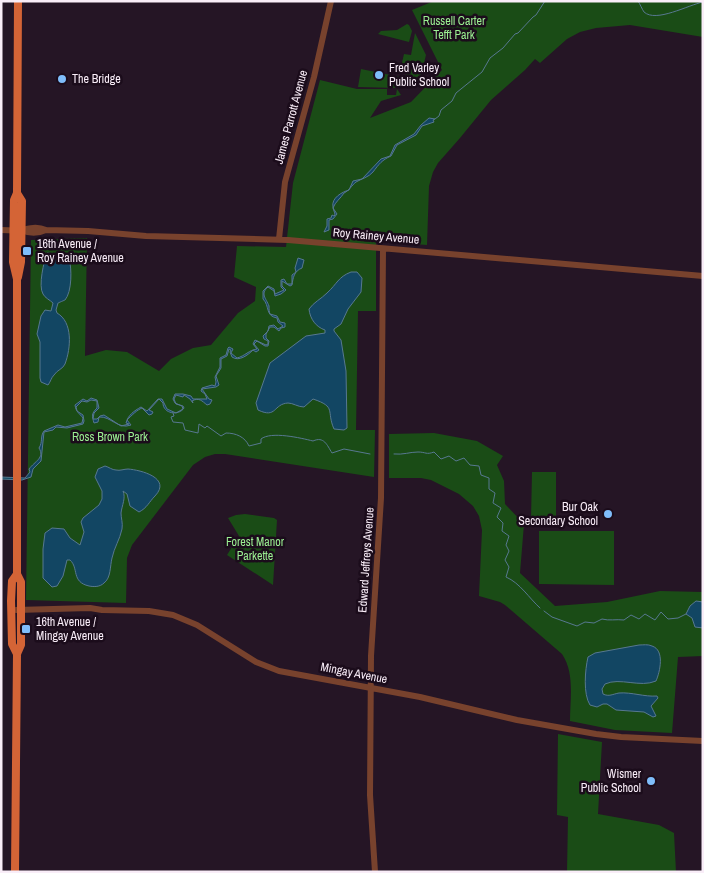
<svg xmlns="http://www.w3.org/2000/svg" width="704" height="873" font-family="'Archivo Narrow',sans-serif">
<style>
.green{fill:#1a4c16}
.water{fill:#124663;stroke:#577890}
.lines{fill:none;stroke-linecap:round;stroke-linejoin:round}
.stream{stroke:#577890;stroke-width:1}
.minor{stroke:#78422d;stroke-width:6}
.major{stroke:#d46436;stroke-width:8}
.poi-dot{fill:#7fbdfa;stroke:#1b0c1b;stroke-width:2}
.labels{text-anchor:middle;stroke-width:5;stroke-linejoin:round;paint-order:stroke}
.park-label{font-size:12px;fill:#9bf092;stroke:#1b0c1b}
.poi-label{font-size:12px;fill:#f9edf8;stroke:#1b0c1b;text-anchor:start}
.street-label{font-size:12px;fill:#f9edf8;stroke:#1b0c1b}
</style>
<rect width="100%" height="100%" fill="#251525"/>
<path class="green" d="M434 1H703V37L630 25 596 28 580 32 567 39 540 63 535 59 525 70 491 100 460 138 438 163 433 172 429 186 427 245 376 241V311H358L356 430H375L374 477 225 454H215L205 457 193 465 132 545 127 558 126 603 26 600 31 240 87 238 85 356 106 350 127 352 159 371 171 359 193 348 211 345 238 313 255 301 256 287 234 277 237 246 286 247 293 183 320 80 357 89H387V95H396L397 89 401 95 381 101 370 118 411 102 442 70 412 10Z
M407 24 409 25 412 31 409 42 378 34 381 31 397 30Z
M415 33 426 55 421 75 398 88 358 87 361 69 405 78 407 69 401 67 404 54 411 55Z
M434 433 477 441 503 456 497 465 504 481 505 504 524 524 520 573 555 606 607 602 660 591 703 592V656L678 657 672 733 615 730 570 721C570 699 575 673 562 654L505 605 500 602 479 596 482 530 479 516 473 506 459 494 431 480 421 478H389V434Z
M532 472H556V519H531Z
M245 514 274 518 277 520 273 585 227 555 239 536 228 518 236 515Z
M539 531H614V585L539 584Z
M558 734 602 742 598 814 659 825 674 833 676 872H567L568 817 557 815Z"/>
<path class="water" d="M429 118 435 119 433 120 434 122 422 126 416 135 397 145 391 156C382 160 379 164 373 172 369 177 361 179 356 182 351 186 350 190 344 193 341 198 335 202 333 208L337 214 333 219 329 220V230L324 232 327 226V219L331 218 332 215 334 216 335 215C335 212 333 210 333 207 331 198 342 192 349 190L353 181 362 179 381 159 390 156 395 145 414 134 421 125Z
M47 253 61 255 69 259C72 268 72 292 65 300 65 300 58 303 58 303L56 310 57 313C73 322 71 348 65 364 63 369 57 370 54 375 51 378 51 381 48 385L41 382 40 378V342L37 334 41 316 45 310 51 311 53 303C50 300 45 298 43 294 38 286 44 261 47 253Z
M298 258 304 260 302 268C294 271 293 278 292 285L290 286 282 281V286L286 290 281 294 275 296 274 291 268 287C260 294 266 298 269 306 269 309 269 312 270 314L277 316 280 322 285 323V327L281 328 279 331 274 327H270L266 334V338L269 341 268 346H265L257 341 254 344 259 350 256 352 253 350C248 355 239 362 232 357L230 352 231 350 229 349 227 356 221 359V368L216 376 219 385 216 387 202 389 209 399 212 400 210 404 207 405C202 401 199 397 192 401L193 403 190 399 184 395 183 397 176 395 174 399 176 404 183 406 184 408C179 416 163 414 163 403L159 399 149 410 153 412 152 414 149 415 142 408C137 410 132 415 127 420L131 425C118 430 111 416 99 417L98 422 94 423C92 416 91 414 97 408V401L91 400 87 402 82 401 76 407 77 411 83 415 84 421 83 424 67 428 56 427 53 430 44 432 41 461 33 469 31 477 22 480 1 479V477L25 478 30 472 29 469C35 461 45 458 39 448 43 442 40 436 44 431L58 425 65 427 82 423 83 418C79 413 76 412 75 405L83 399 87 401 91 398 97 400 99 408 94 413 93 419H97L100 416 104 415 121 426 129 424 126 423C128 415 134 411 141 407L147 411 158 399H162L167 409 176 413 183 409 182 406 175 403 173 399 175 394H183L191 396 193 399H207L205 394 201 391 202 388 212 385 215 386 216 382 215 377 220 367V358L226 355 228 348 229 347 233 349 231 353 237 358C245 356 249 350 257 349L253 344 255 340 266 345 268 344V341L264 339 263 336 268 331 269 326 274 325 278 329 283 326 278 322 277 318C265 316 270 306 263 299V291L268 286 274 289 275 294 284 290 281 287V280L284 279 287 284H292V275L296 272 295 268Z
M351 272H357L362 278 361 292 348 309 341 324 334 329V331L341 340 346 371 347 428 344 430 334 429C326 411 337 407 313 399L304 407C298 407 293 403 288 403 273 404 277 419 258 410L256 403 270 363 306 336 325 333V330C316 327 310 319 309 309 314 302 321 299 327 293 337 284 338 277 351 272Z
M105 466C109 467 112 470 116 470 120 471 124 469 128 469 141 470 172 478 155 496 149 502 147 508 139 512L130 506 127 494 123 491C126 498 122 505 121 513 121 518 123 523 122 529 120 539 114 548 112 558 110 566 111 578 104 583 100 587 94 587 89 586 71 582 79 568 70 560H67L63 576 57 586 52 587 43 578V549L45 533 52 528 64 529 70 538 80 545 84 532 81 522 83 518 99 505 102 499V491L95 477 98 469Z
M696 601 703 602V628L695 627 692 618 686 614 690 606Z
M639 645C643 645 648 644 652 646 665 650 660 672 656 681 640 688 620 677 605 684L602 689 603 694C609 697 613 694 619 693 632 692 644 697 657 696L658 698 651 706 656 716 653 717 644 712 616 710 607 704H603L597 707 590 705C583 694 585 670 588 657L595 653Z"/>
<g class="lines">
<path class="stream" d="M638 1C640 4 642 9 644 12 656 23 688 5 703 2
M435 119 439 116 441 110 452 101 456 93 482 72 490 58 503 48 515 34 518 33 533 17 536 15 545 1
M173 413 174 416 171 417 173 422 183 423 185 430 198 433 199 424 205 428 207 426 221 436 226 433C236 433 245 437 249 446L261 443V439C271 431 301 438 313 441 324 436 327 445 332 453L344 449 370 454
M394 454C403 455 410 452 418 452 426 452 426 455 434 452L441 459 449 456 456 461 464 458 470 465 479 466 481 475 489 478V489L495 493 493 503 501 508 497 517 503 523 502 531 509 536 506 545 509 551 505 560 509 567 506 577C520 583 529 598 540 608
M544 611 552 617 577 626 585 622 594 623 602 619C609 621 616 619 624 620L631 615 639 619 645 614 655 620 661 612 668 619 678 618 686 614"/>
<path class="minor" d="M1 230C8 230 16 231 22 230 31 228 37 226 46 230L88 231 146 236 288 240 703 276
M22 230C30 234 37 234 46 230
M279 239 285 182 314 77 331 1
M16 610 90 608 102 610 149 611 173 615 197 625 256 662 279 671 420 697 517 720 596 734 621 737 703 741
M375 872 370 795 371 656 381 498 383 249"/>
<path class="major" d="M17 193 22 201 21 262 18 277
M17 574 12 581 11 601 12 644 17 654
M15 872 17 654 21 645V582L17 574V279L13 262 14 200 17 193 18 1"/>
</g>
<g class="poi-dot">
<circle cx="379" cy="75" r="5"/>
<circle cx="62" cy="79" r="5"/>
<rect x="22" y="246" width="10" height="10" rx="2.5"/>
<circle cx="608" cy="514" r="5"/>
<rect x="21" y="624" width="10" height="10" rx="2.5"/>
<circle cx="651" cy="781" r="5"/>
</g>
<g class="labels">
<g class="park-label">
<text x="454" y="25">Russell Carter<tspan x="454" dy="14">Tefft Park</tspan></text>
<text x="110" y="441">Ross Brown Park</text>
<text x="255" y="546">Forest Manor<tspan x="255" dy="14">Parkette</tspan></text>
</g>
<g class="poi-label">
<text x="389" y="72">Fred Varley<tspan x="389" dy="14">Public School</tspan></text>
<text x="72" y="83">The Bridge</text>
<text x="37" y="248">16th Avenue /<tspan x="37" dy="14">Roy Rainey Avenue</tspan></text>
<text x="598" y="511" text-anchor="end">Bur Oak<tspan x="598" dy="14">Secondary School</tspan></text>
<text x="36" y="626">16th Avenue /<tspan x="36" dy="14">Mingay Avenue</tspan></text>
<text x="641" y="778" text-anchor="end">Wismer<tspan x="641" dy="14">Public School</tspan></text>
</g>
<g class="street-label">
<text transform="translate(291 117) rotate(-75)" y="4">James Parrott Avenue</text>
<text transform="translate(376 236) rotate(5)" y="4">Roy Rainey Avenue</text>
<text transform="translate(366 560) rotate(-86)" y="4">Edward Jeffreys Avenue</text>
<text transform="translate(354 673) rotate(11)" y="4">Mingay Avenue</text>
</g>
</g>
<rect width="704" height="873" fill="none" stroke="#f9edf8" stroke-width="5"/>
</svg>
